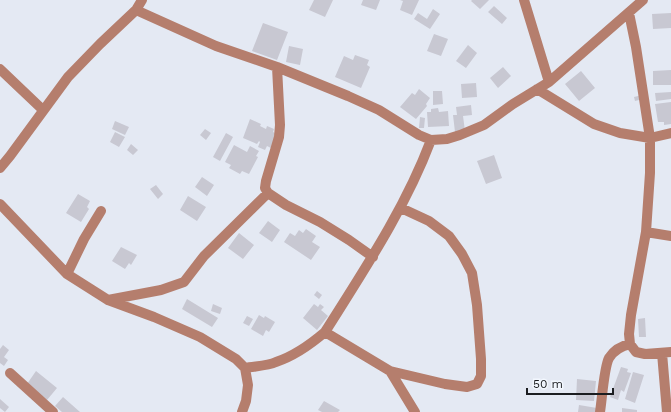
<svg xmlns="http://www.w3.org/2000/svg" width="671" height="412" font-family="'Work Sans',sans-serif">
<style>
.building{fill:#c8c8d2}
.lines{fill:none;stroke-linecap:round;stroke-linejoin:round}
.minor{stroke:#b57e6d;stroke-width:10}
</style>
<rect width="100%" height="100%" fill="#e4e9f3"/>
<path class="building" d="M314 0H333L325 17 309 10Z
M363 0H380L376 10 361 5Z
M400 0H419L412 15 400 10 403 1Z
M472 0H489L480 9 471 1Z
M494 6 507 18 502 24 488 12Z
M433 9 440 14 430 29 414 19 418 13 427 19Z
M671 13V28L653 29 652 14Z
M263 23 288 32 277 60 252 51Z
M434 34 448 39 441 56 427 51Z
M468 45 477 53 466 68 456 61Z
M289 46 303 49 300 65 286 62Z
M355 55 369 60 367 65 370 67 361 88 335 77 344 56 353 60Z
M503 67 511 76 498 88 490 78Z
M671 70V85H653V71Z
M581 71 595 88 579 101 565 84Z
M476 83 477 97 462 98 461 84Z
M419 89 430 98 426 104 427 106 416 119 400 107 412 93 415 95Z
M433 91H442L443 104 433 105Z
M671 92V99L656 101 655 93Z
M642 95 643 99 635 101 634 97Z
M671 102V124L664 125V122H658L655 104Z
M471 105 472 115 463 116 465 131 455 132 453 115H457L456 107Z
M438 108 439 112 448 111 449 126 428 127 427 112H431V109Z
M420 117 425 118 424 128H419Z
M250 119 261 124 260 126 266 129 267 126 274 129 273 132 277 134 271 148 267 146 265 150 258 147 260 142 259 141 257 144 243 138Z
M115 121 129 127 125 135 112 129Z
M205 129 211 133 206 140 200 135Z
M115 132 125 137 119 147 110 142Z
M226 133 233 137 220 161 213 157Z
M131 144 138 150 133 155 127 150Z
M234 145 247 152 250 146 259 151 256 156 258 157 249 174 242 171 240 174 229 168 231 165 225 162Z
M494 155 502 178 486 184 477 161Z
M202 177 214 185 207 196 195 187Z
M156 185 163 194 158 199 150 189Z
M78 194 90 201 87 207 89 209 81 222 66 213Z
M188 196 206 207 197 221 180 210Z
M268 221 280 230 272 242 259 233Z
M306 229 316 236 312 242 320 247 311 260 284 242 290 233 295 236 299 230 303 233Z
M239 233 254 245 243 259 228 248Z
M121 247 137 255 131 265 129 263 125 269 112 261Z
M317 291 322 295 319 299 314 295Z
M187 299 218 318 212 327 182 309Z
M213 304 222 308 220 314 211 311Z
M314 304 318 307 320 304 324 307 321 310 328 316 317 330 303 318Z
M259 315 264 318 265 316 275 322 269 332 266 330 263 336 251 329Z
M247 316 253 319 249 326 243 323Z
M645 318 646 337H639L638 319Z
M3 345 9 350 4 357 8 360 4 366 0 363V349Z
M621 367 628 369 627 372 631 373 624 392 621 390 618 400 610 397Z
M36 371 57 388 47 400 27 384Z
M633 372 644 375 635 403 625 399Z
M577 379 596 381 594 401 576 400Z
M63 397 80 412H62L55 406Z
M0 399 9 407 5 412 0 408Z
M324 401 340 410 338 412H322L318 410Z
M579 405 597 408 596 412H578Z
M622 408 637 410V412H622Z"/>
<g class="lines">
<path class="minor" d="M524 0 549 82
M136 10 216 46 277 67 348 96 379 110 419 135 431 140 447 139 460 135 484 125 513 104 549 82 643 0
M629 13 636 47 650 138V173L646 232 631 315 629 334 630 344 636 352 645 354 671 352
M277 67 280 125 279 137 266 181 265 188 268 193 286 205 320 222 349 240 373 257
M0 69 43 110
M537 89 594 124 620 133 650 138 671 133
M0 168 10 156 68 77 100 44 136 10 142 0
M0 204 67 274 108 300 154 317 200 337 236 359 245 368 248 385 246 401 242 412
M646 232 671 236
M67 274 84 239 101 211
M108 300 161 290 184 282 204 256 268 193
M325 332 390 371 415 412
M662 353 667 412
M245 368C255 366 267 366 276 362 294 356 311 344 325 332 364 270 405 209 431 140
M390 371 445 384 467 387 477 384 481 376V359L477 305 472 273 462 254 449 236 429 221 401 208
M10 373 53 412
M600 412C602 400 604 367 609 358 614 350 621 346 630 344"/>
</g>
<path d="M527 388v6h86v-6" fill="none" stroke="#1b1d20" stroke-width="2"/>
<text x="533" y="388" font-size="12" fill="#1b1d20" stroke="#f2f7fe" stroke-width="3" paint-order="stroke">50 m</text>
</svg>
